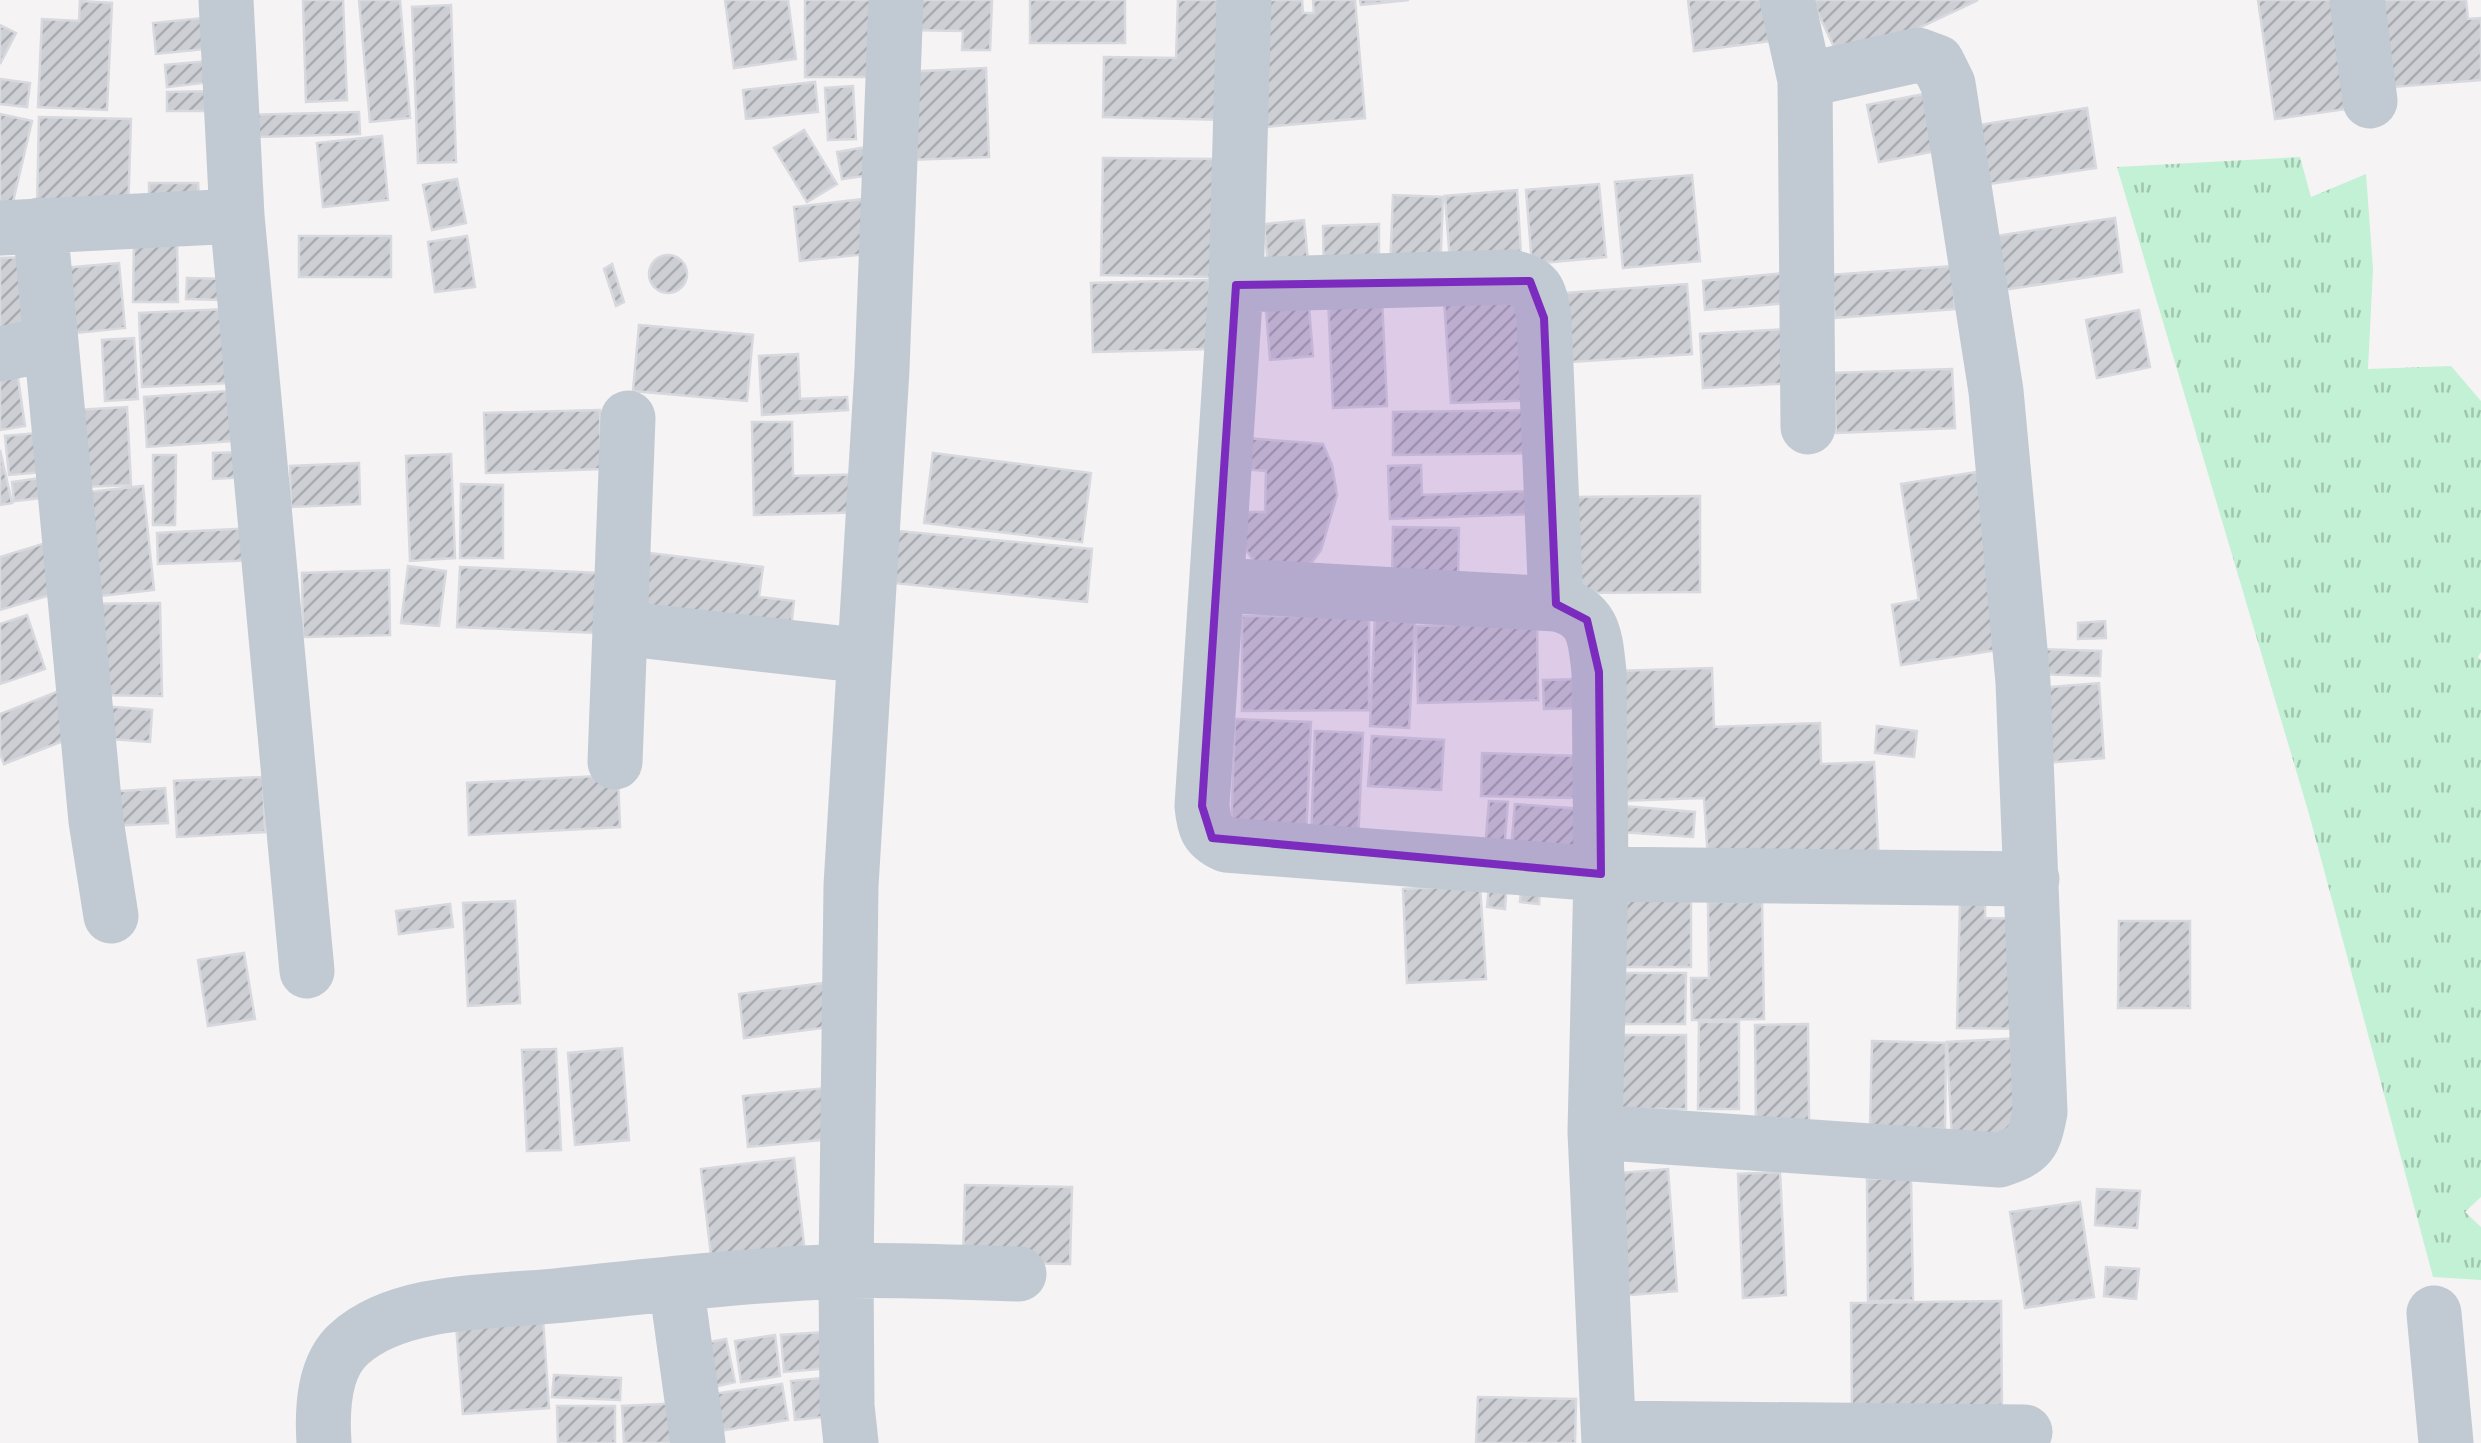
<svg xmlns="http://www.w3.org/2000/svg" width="2481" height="1443" font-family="Arial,sans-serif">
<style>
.grass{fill:url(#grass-tufts)}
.building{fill:url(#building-hatch);stroke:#d7d9de;stroke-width:2.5}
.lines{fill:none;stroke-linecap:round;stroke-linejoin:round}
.street{stroke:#c1cad2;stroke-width:55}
.marked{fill:#7b2cbf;fill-opacity:0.2;stroke:#7b2cbf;stroke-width:8;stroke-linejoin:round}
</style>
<defs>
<pattern id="grass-tufts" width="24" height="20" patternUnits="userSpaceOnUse" patternTransform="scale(2.5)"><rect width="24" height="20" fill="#c3f1d5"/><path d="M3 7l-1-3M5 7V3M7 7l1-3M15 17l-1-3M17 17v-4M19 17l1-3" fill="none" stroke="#a0c6b0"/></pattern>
<pattern id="building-hatch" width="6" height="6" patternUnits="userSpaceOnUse" patternTransform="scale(2.5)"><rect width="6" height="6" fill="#cdcfd5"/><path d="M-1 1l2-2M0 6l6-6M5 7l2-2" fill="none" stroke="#a8abb0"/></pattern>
</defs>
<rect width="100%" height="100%" fill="#f5f3f3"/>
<path class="grass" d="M2300 157 2311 197 2366 174 2373 269 2368 369 2451 366 2481 401V652L2478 657 2481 660V1197L2465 1212 2481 1227V1280L2433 1277 2309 814 2117 167Z"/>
<path class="building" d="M303 0H343L347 100 306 102Z
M359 0H400L410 118 370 122Z
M725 0H788L796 59 734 68Z
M805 0H882V77H805Z
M911 0H992L990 50H962L963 31 909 30Z
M1030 0H1125V43H1030Z
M1178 0H1232L1229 120 1103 117 1104 57 1176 58Z
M1255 0H1302L1303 13H1314L1313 0H1355L1365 118 1265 127Z
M1360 0H1409L1361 5Z
M1688 0H1766L1771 41 1694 51Z
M1812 0H1978L1842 64Z
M2258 0H2344L2360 107 2275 119Z
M2374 0H2466L2468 19 2481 18V80L2380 88Z
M80 1 112 3 107 110 38 107 42 19 79 21Z
M451 5 456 162 418 163 412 7Z
M203 18 206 49 156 54 153 23Z
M0 25 16 33 0 64Z
M209 61 211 82 167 87 165 65Z
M986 68 989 157 907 160 902 72Z
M0 79 30 83 27 107 0 104Z
M815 82 818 112 746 119 743 90Z
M853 86 856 139 828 140 825 88Z
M218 91V111H167V92Z
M1924 94 1936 151 1879 162 1867 105Z
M2087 108 2096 168 1982 185 1973 126Z
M359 112 360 134 250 137 249 115Z
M0 114 32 121 8 223H0Z
M39 117 131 119 128 212 37 209Z
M804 130 837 184 807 202 774 148Z
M382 136 388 200 323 207 317 143Z
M873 146 878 174 842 179 837 152Z
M1103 158 1216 159 1215 277 1101 275Z
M1692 175 1700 261 1623 268 1615 182Z
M457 179 466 223 432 230 423 185Z
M149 183H198L199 200H149Z
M1599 184 1606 257 1532 264 1526 190Z
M1517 190 1521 255 1450 261 1445 196Z
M1393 195 1443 197 1440 273 1390 271Z
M872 198 878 253 800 261 794 207Z
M2115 218 2122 272 2003 290 1996 236Z
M1304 220 1310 280 1270 284 1264 224Z
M1379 224V281H1324L1323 226Z
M299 236H391V277H299Z
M467 236 475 287 435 292 428 242Z
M134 241H177L178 302H133Z
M649 274a19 19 0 1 1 38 0a19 19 0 1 1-38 0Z
M33 257 36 343 0 345V258Z
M119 263 125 328 57 335 52 269Z
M612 264 624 302 616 306 604 269Z
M1952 266 1955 309 1835 318 1831 275Z
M1786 273 1788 303 1705 310 1703 281Z
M187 278 230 279 228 300 186 299Z
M1209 280 1210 349 1093 352 1091 283Z
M1687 284 1692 354 1556 363 1552 294Z
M1529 290 1537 400 1451 403 1444 300Z
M1308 294 1313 356 1270 360 1265 298Z
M1328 298H1382L1387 406 1333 408Z
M227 309 230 383 142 387 139 313Z
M2139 310 2150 367 2097 378 2086 320Z
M639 325 753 335 747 401 633 391Z
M1791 329 1794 383 1703 388 1700 334Z
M134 338 138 399 105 401 102 340Z
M798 354 800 399 847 397 848 410 762 415 759 356Z
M16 365 25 426 0 430V367Z
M1952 369 1955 428 1836 433 1834 373Z
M229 391 233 441 147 447 144 397Z
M127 407 131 485 80 487 77 410Z
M600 410 601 469 486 473 484 413Z
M1542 410V453L1393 455V412Z
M752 422H792L793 476 872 474V512L754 515Z
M38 433 42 472 9 475 5 436Z
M1245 438 1323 444 1332 465 1337 495 1321 550 1312 562 1294 573 1258 567 1246 550 1241 512H1265L1266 471 1243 469Z
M0 450 12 503 0 505Z
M245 452 246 477 213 479V453Z
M933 453 1091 473 1082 542 924 523Z
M451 454 455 558 410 561 406 456Z
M153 455H176L175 525H153Z
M359 463 360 504 291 507 290 466Z
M1421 465 1422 495 1535 491 1536 514 1390 519 1388 466Z
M1983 471 2010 648 1901 665 1892 605 1919 600 1901 484Z
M48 477 51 497 14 501 12 482Z
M461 484 503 485V558H460Z
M143 486 154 590 90 597 80 493Z
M1700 496V592L1564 593V497Z
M1393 527 1459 528 1458 580H1392Z
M254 528 256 560 158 564 157 533Z
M898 531 1092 549 1087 602 893 583Z
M52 541 60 592 0 610V557Z
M641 552 763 567 759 597 794 601 790 635 633 615Z
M408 566 446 571 439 626 401 623Z
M460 567 600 573 598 633 457 627Z
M389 570 390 635 303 637 302 573Z
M160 603 162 696 91 695 81 604Z
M27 615 45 669 0 684V624Z
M1242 616H1369V710L1242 711Z
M1375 617 1415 619 1409 728 1370 726Z
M2105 621 2106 638 2078 639V623Z
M1537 623 1538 700 1418 703 1416 626Z
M2036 649 2101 651 2100 676 2035 674Z
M1712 668 1714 727 1820 723 1821 764 1874 762 1879 864 1708 860 1704 798 1620 801 1616 671Z
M1581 679V708L1544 709 1543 680Z
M2099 683 2104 758 2032 764 2027 689Z
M64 689 81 734 4 764 0 753V714Z
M101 706 152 710 150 742 99 738Z
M1235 719 1311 722 1306 837 1231 834Z
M1877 726 1917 731 1914 757 1875 753Z
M1315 731 1363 733 1358 842 1311 840Z
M1372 736 1444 740 1441 790 1368 786Z
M1482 753 1577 756 1576 798 1481 796Z
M618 775 620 827 469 835 467 783Z
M263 777 265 832 177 837 174 781Z
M165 788 168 823 110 826 108 792Z
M1489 801 1508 802 1503 862 1484 860Z
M1515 804 1583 809 1579 865 1510 860Z
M1623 806 1695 812 1693 837 1621 832Z
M1490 874 1507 876 1505 909 1487 907Z
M1522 879 1540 881 1539 904 1520 902Z
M1480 885 1486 979 1407 983 1403 889Z
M1618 892H1691V967H1618Z
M515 901 520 1003 468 1006 463 903Z
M1708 902H1762L1764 1019 1692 1020 1691 978H1709Z
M1960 903H1985V918L2031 919 2029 1029 1957 1028Z
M450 904 453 927 399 934 396 911Z
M2119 921H2190V1008H2118Z
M244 953 255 1019 208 1026 198 960Z
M1618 973H1686L1685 1024H1617Z
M832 982 838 1026 744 1038 739 994Z
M1699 1022H1739V1109H1698Z
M1808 1024 1809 1124 1756 1125 1755 1025Z
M1612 1035H1686V1109H1612Z
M2022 1038 2027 1135 1952 1139 1947 1042Z
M1872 1041 1946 1043 1945 1129 1870 1127Z
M622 1048 629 1140 575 1145 568 1053Z
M556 1049 561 1150 527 1151 522 1050Z
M826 1088 830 1139 748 1147 743 1096Z
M794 1158 806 1262 713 1273 701 1169Z
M1668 1169 1677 1291 1620 1296 1611 1174Z
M1780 1172 1786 1295 1743 1298 1738 1174Z
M1911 1178 1913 1300 1868 1301 1867 1179Z
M965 1185 1072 1187 1070 1264 963 1262Z
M2097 1189 2140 1191 2137 1228 2095 1225Z
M2080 1202 2094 1297 2025 1308 2010 1212Z
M2106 1267 2139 1269 2136 1299 2104 1296Z
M2001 1301 2002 1409 1852 1411 1851 1303Z
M543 1319 549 1408 463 1414 456 1325Z
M825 1332 829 1368 784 1372 781 1335Z
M775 1335 780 1376 741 1382 735 1341Z
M726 1339 735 1382 709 1388 700 1344Z
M554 1375 621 1378 620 1400 552 1397Z
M831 1377 834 1416 795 1420 791 1381Z
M782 1384 788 1420 719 1431 713 1394Z
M1478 1397 1576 1399 1575 1443H1476Z
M683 1403 684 1443H624L622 1406Z
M557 1406H615V1443H558Z"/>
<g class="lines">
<path class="street" d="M226 0 237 216 307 971
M1244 0 1236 285 1202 806C1204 826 1206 836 1226 845L1601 874 2032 879
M1787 0 1805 80 1808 427
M2357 0 2370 101
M40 225 96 821 111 916
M0 228 237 216
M1236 285 1511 277C1540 284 1539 291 1544 318L1556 604
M0 354 50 344
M1219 585 1556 604C1595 613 1595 636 1599 672L1601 874 1595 1132 1609 1443
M620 628 865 656
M615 762 628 418
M1595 1132 1999 1160C2030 1150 2034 1144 2040 1112L2023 682 1996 391 1948 84 1937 62 1918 55 1805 80
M676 1284 698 1443
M2434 1313 2446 1443
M1609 1428 2025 1432
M324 1443C322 1411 323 1366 350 1343 399 1299 492 1302 554 1296 650 1286 747 1275 844 1271 902 1269 961 1273 1019 1274
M851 1443 847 1406 846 1271 851 886 882 369 896 0"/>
</g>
<path class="marked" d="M1530 281 1544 318 1556 604 1587 620 1599 672 1601 874 1212 838 1202 806 1236 285Z"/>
</svg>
